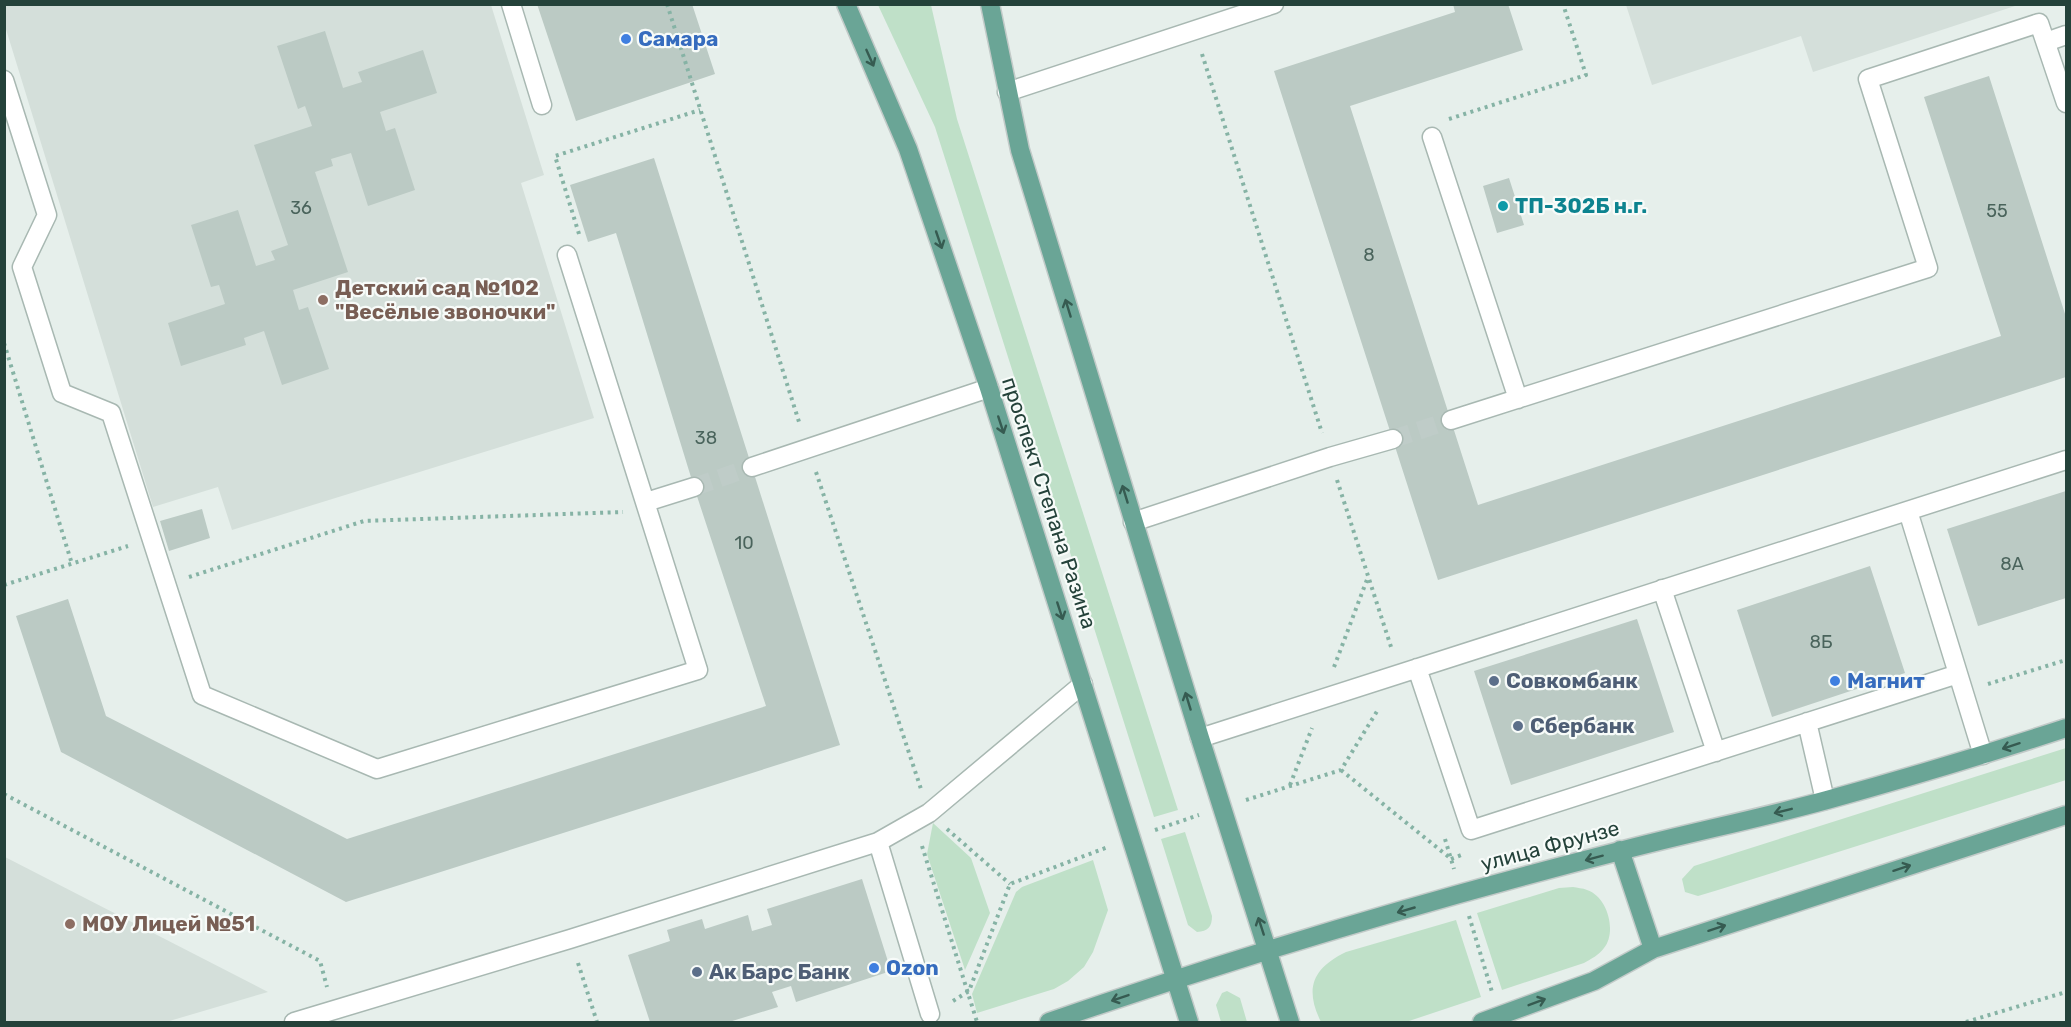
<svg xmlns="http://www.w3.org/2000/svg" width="2071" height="1027" font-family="Rubik,sans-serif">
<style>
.built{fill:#d4dfda}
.green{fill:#bfe0c8}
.building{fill:#bbcac4}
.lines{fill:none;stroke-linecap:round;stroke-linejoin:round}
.minor-tunnel{stroke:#bfccc8;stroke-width:18;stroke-dasharray:18 9;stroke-linecap:butt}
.minor-casing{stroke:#a8b8b2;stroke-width:21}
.major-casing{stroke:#c2cac8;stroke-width:21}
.path{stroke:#86b3a5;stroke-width:4;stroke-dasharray:3 4.5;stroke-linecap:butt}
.minor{stroke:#fff;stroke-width:18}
.major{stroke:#6aa596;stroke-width:18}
.oneway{stroke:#365b51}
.shop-dot{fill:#3f7fe0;stroke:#f7fbf9;stroke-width:2}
.culture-dot{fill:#0f9aa8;stroke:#f7fbf9;stroke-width:2}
.education-dot{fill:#8d6e63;stroke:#f7fbf9;stroke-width:2}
.service-dot{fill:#5c6f8a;stroke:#f7fbf9;stroke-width:2}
.labels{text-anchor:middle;stroke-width:4.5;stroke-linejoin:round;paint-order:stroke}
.number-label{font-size:18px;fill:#4a645c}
.shop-label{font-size:21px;font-weight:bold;fill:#366cbe;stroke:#f7fbf9;text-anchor:start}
.culture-label{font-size:21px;font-weight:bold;fill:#0d838f;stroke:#f7fbf9;text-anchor:start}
.education-label{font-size:21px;font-weight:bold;fill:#785e54;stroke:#f7fbf9;text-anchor:start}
.street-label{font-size:21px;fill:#24423a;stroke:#f7fbf9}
.service-label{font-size:21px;font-weight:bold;fill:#4e5e75;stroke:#f7fbf9;text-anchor:start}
</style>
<rect width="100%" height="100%" fill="#e6efeb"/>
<path class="built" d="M4 5H491L544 175 521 183 594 418 232 530 218 487 153 507 5 26Z
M1626 5V4L2018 5 1813 72 1801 36 1652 85Z
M4 857H5L268 992 166 1022H5Z"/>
<path class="green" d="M878 5H931L957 119 1178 810 1154 817 935 127Z
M2066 748V780L1718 890 1698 896 1685 892 1682 879 1694 866Z
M933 823 971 858 990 913 965 970 927 854Z
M1185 832 1212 916C1212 927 1208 931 1197 932L1188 925 1161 839Z
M1093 860 1108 910 1093 952 1084 967 1068 981 1054 989 977 1013 972 994 1016 892 1022 887Z
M1573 887C1577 888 1583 888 1587 890 1608 897 1617 932 1604 948 1599 955 1591 959 1584 963L1502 990 1477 913 1559 888Z
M1456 920 1481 997 1406 1022H1321C1304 988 1313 968 1346 952Z
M1227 991 1240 998 1247 1022H1221L1216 1005 1222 993Z"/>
<path class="building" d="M537 4H692L715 74 576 121Z
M1453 4H1508L1523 50 1350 106 1478 505 2001 336 1924 97 1989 76 2066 317V377L1438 580 1274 71 1455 12Z
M325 31 343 88 362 82 358 72 423 50 437 93 380 112 386 131 395 128 415 190 368 206 351 153 331 159 333 166 315 172 348 272 293 290 299 310 308 307 329 369 282 385 264 331 244 338 246 345 181 366 168 323 225 304 219 285 211 287 191 225 238 210 256 266 275 260 271 251 288 245 254 145 312 126 305 106 298 109 277 46Z
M654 158 840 745 346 902 61 752 16 616 68 599 106 716 347 839 766 706 694 487 616 233 588 242 570 185Z
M1509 178 1524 225 1497 233 1483 186Z
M2066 491V598L1978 626 1947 529Z
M202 509 210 538 169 551 160 521Z
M1870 566 1905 673 1772 717 1737 610Z
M1637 619 1674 732 1511 785 1474 671Z
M862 879 891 971 796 1002 791 986 772 992 778 1007 729 1022H650L628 955 670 941 667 930 702 919 705 929 748 915 752 931 772 925 767 909Z"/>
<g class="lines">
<path class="minor-tunnel" d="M1393 439 1451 420
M694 487 752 467"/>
<defs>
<path id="minor" d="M511 4 542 105
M2046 42 2066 35
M4 80 47 215 22 267 62 393 111 413 202 695 377 769 698 670 567 255
M1007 92 1274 4
M1432 137 1518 399
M1451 420 1928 268 1868 79 2039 23 2066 103
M752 467 989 388
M646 502 694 487
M1908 511 1983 755
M1133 522 1330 457 1393 439
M1662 589 1716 752
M1417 668 1471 830 1958 674
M1807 722 1825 800
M1200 738 2066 460
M878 842 930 1014
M294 1022 570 939 878 842 929 813 1083 684"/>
<path id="major" d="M846 4 908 149 989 388 1189 1022
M990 4 1020 150 1200 738 1290 1022
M1620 850 1653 949
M1049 1022C1237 957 1427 900 1620 851 1688 833 1758 819 1827 800 1907 778 1987 754 2066 728
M1482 1022 1594 981 1653 949 2066 815"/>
</defs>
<use href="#minor" class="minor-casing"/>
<use href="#major" class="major-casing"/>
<path class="path" d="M667 4 800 425
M1202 54 1322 433
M1449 119 1586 75 1563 4
M579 234 555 156 700 110
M4 343 72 564
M816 472 921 789
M1337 480 1392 650
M189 577 364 521 623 512
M4 585 128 546
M1334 667 1368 577
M1988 684 2066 660
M1341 770 1450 858
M1290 785 1312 728
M4 794 320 961 327 987
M1246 800 1341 770 1379 708
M947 829 1010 884
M1155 830 1199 815
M1445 839 1454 869
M922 846 977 1022
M1451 859 1464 854
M1469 916 1492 992
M578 963 597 1022
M953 1001 969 991 1010 884 1108 847
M1966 1022 2066 992"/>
<use href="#minor" class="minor"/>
<use href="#major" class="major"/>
</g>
<defs><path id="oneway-shaft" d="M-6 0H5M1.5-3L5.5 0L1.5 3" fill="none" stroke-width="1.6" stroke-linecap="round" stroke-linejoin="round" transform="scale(1.5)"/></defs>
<g class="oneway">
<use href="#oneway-shaft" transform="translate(870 58) rotate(66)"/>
<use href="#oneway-shaft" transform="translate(939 240) rotate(71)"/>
<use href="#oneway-shaft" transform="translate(1068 308) rotate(-107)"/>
<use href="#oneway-shaft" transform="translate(1001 425) rotate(72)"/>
<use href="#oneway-shaft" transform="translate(1125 494) rotate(-107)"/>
<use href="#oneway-shaft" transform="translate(1060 611) rotate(72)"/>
<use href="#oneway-shaft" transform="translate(1188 701) rotate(-107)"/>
<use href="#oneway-shaft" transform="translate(2011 746) rotate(162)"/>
<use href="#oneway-shaft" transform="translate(1783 811) rotate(166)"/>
<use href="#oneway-shaft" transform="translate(1594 858) rotate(165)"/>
<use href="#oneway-shaft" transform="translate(1902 868) rotate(-18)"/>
<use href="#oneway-shaft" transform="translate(1406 910) rotate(164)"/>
<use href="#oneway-shaft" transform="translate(1261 926) rotate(-108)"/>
<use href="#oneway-shaft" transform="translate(1717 928) rotate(-18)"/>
<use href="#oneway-shaft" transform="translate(1120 998) rotate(161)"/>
<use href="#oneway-shaft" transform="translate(1537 1002) rotate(-21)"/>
</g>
<g class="shop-dot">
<circle cx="626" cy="39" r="6"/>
<circle cx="1835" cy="681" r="6"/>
<circle cx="874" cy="968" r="6"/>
</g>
<circle class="culture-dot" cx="1503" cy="206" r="6"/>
<g class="education-dot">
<circle cx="323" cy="300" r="6"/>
<circle cx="70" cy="924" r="6"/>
</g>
<g class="service-dot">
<circle cx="1494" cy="681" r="6"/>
<circle cx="1518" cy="726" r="6"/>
<circle cx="697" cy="972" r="6"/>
</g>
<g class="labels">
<g class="number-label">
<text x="301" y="214">36</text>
<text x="1997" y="217">55</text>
<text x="1369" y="261">8</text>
<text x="706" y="444">38</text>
<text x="744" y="549">10</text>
<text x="2012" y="570">8А</text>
<text x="1821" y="648">8Б</text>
</g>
<g class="shop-label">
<text x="638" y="46">Самара</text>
<text x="1847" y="688">Магнит</text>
<text x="886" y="975">Ozon</text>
</g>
<g class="culture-label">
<text x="1515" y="213">ТП-302Б н.г.</text>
</g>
<g class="education-label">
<text x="335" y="295">Детский сад №102<tspan x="335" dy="24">"Весёлые звоночки"</tspan></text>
<text x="82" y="931">МОУ Лицей №51</text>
</g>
<g class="street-label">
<text transform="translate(1049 503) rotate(72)" y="7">проспект Степана Разина</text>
<text transform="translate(1550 846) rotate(-15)" y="7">улица Фрунзе</text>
</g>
<g class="service-label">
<text x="1506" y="688">Совкомбанк</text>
<text x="1530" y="733">Сбербанк</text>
<text x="709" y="979">Ак Барс Банк</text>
</g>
</g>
<rect width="2071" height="1027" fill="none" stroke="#24423a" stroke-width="12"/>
</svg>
